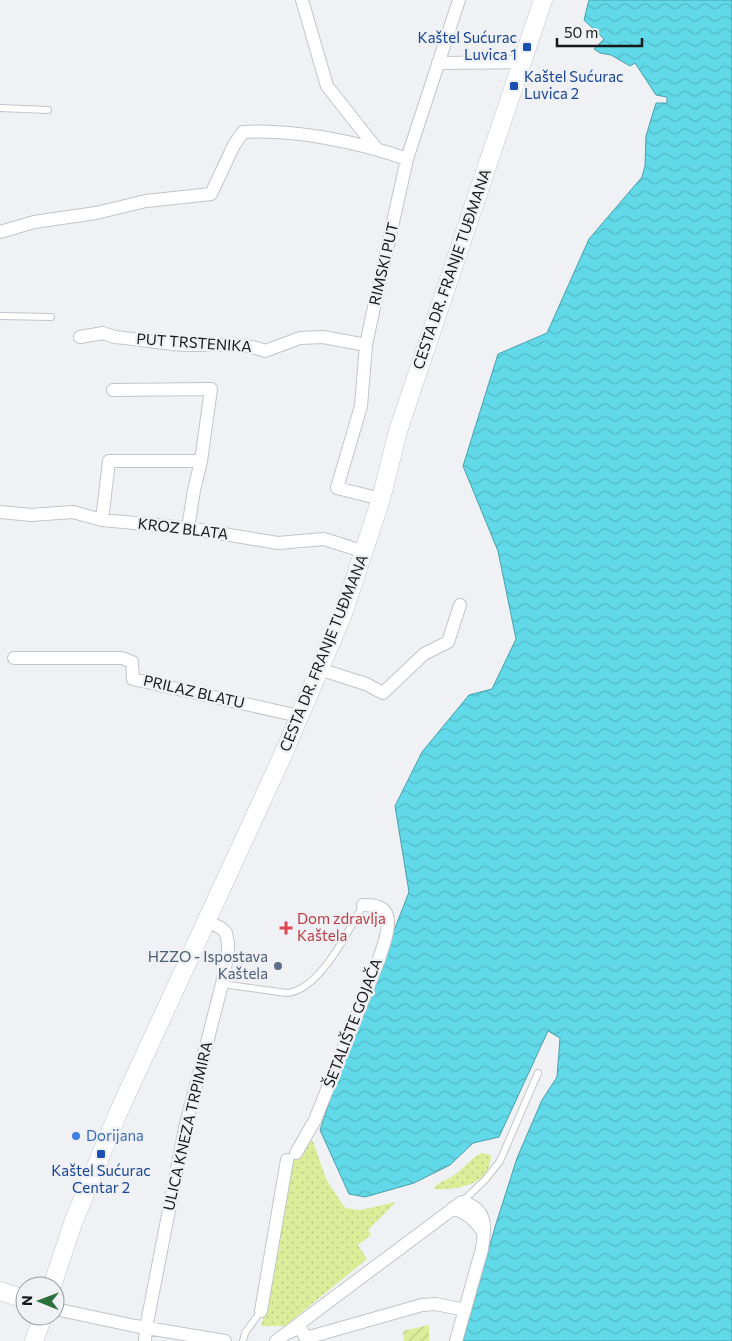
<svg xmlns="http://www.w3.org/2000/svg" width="732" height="1341" font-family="Commissioner,sans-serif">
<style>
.grass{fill:url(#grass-dots)}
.garden{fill:url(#garden-furrows)}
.water{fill:url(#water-waves);stroke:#4a9faa}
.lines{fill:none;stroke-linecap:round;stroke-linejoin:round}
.lane-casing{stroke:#c2c5c8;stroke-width:8}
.street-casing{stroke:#c2c5c8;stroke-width:14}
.secondary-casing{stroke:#c2c5c8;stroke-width:19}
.lane{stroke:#fff;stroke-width:6}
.street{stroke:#fff;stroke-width:12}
.secondary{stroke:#fff;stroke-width:18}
.transit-dot{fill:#1a4fb4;stroke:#eff1f5;stroke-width:2}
.health-dot{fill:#e0444e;stroke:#eff1f5;stroke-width:2}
.service-dot{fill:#5c6f8a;stroke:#eff1f5;stroke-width:2}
.shop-dot{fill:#3f7fe0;stroke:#eff1f5;stroke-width:2}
.labels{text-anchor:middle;stroke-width:5;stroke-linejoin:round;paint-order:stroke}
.transit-label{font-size:15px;fill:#164399;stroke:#eff1f5;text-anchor:end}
.street-label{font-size:15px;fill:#161718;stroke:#eff1f5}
.health-label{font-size:15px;fill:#be3a42;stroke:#eff1f5;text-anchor:start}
.service-label{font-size:15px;fill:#4e5e75;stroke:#eff1f5;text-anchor:end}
.shop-label{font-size:15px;fill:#366cbe;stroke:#eff1f5;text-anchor:start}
</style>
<defs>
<pattern id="grass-dots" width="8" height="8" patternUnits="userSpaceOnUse" patternTransform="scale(1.25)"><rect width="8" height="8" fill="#dced9a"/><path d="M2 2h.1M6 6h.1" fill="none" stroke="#bcca84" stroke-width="1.8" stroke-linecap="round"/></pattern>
<pattern id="garden-furrows" width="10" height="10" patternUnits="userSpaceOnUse" patternTransform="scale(1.25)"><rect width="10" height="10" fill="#dced9a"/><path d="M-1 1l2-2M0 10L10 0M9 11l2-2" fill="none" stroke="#bcca84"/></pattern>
<pattern id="water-waves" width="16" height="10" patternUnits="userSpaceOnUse" patternTransform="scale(1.25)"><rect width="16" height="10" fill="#61d9e8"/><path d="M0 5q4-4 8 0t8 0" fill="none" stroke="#54bac6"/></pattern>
</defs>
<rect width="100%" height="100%" fill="#eff1f5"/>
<path class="grass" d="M313 1141 326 1179 345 1208 360 1210 396 1202 368 1230 371 1235 358 1245 367 1259 285 1326H261L270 1296 288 1166 304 1146Z
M482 1153 491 1155C491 1186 456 1190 433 1189 439 1181 449 1180 457 1173 466 1166 471 1158 482 1153Z"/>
<path class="garden" d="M429 1325V1341H404L403 1331Z"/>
<path class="water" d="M589 0H732V1341H463L495 1227 517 1158 542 1100 557 1077 560 1038 548 1031 499 1137 473 1143 450 1165 414 1183 365 1197 349 1194 320 1130 342 1064 409 892 395 806 422 752 469 695 492 689 516 639 498 551 463 466 498 354 547 333 589 239 642 177 645 166 646 136 656 103H667V97L656 95 635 63 630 66 611 55 600 53 594 49 604 39 584 20Z"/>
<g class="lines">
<defs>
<path id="lane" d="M0 108 48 110
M0 316 51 317
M222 984 287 993C320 990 348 931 363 905
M462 1202 485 1180 500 1161 538 1073
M243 1341 245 1333 261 1311"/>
<path id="street" d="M302 0 327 86 376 148
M438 63 522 62
M0 232 34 222 96 213 146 201 211 194 234 145 243 132C295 129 359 142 407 159
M80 337 103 333 114 337C139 339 164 344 188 345 215 346 240 341 265 351L300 338 323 337 366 345
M113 390 211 389 201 461
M381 499 337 488 361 406 366 345 371 321 407 159 459 0
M0 512 31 515 73 512 102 520 188 528 278 543 324 539 365 552
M102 520 109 461H201L194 490 188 528
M14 658H122L132 662 133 679 299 716
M319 669 366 684 383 693 424 654 448 642 460 605
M296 1153 315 1120 379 959C383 946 397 914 379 907 374 905 368 905 363 905
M453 1208C468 1214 474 1219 483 1232
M60 1310 135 1326 225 1341
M261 1311 287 1160
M290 1332 300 1327 305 1337 313 1336 422 1305 436 1304 465 1310
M145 1341 146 1328 185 1128 222 984 228 952V943L226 933 221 928 207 921
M276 1341 462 1202C488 1209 485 1226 482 1249L456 1341"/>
<path id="secondary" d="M52 1286 73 1223 118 1113 282 757 343 614 381 499 398 431 543 0
M0 1291 25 1299
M34 1341 43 1316"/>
</defs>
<use href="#lane" class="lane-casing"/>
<use href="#street" class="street-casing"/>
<use href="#secondary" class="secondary-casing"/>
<use href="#lane" class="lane"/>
<use href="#street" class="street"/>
<use href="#secondary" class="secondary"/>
</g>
<g class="transit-dot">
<rect x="522" y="42" width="10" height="10" rx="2.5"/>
<rect x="509" y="81" width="10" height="10" rx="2.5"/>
<rect x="96" y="1149" width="10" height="10" rx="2.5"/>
</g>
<path class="health-dot" d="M283.5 920.5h5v5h5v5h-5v5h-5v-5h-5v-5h5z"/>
<circle class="service-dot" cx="278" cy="966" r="5"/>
<circle class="shop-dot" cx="76" cy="1136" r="5"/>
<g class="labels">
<g class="transit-label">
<text x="517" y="43">Kaštel Sućurac<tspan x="517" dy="17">Luvica 1</tspan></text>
<text x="524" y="82" text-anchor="start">Kaštel Sućurac<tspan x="524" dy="17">Luvica 2</tspan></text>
<text x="101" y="1176" text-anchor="middle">Kaštel Sućurac<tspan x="101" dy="17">Centar 2</tspan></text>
</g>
<g class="street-label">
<text transform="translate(384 264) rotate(-77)" y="5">RIMSKI PUT</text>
<text transform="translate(452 269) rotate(-71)" y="5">CESTA DR. FRANJE TUĐMANA</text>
<text transform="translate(194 343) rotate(4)" y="5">PUT TRSTENIKA</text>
<text transform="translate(183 529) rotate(7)" y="5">KROZ BLATA</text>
<text transform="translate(324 653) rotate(-68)" y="5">CESTA DR. FRANJE TUĐMANA</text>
<text transform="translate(194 692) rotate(13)" y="5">PRILAZ BLATU</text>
<text transform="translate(353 1023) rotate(-69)" y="5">ŠETALIŠTE GOJAČA</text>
<text transform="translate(188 1126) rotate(-77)" y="5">ULICA KNEZA TRPIMIRA</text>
</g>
<g class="health-label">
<text x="297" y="924">Dom zdravlja<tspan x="297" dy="17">Kaštela</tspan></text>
</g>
<g class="service-label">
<text x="268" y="962">HZZO - Ispostava<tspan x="268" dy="17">Kaštela</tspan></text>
</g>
<g class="shop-label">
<text x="86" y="1141">Dorijana</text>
</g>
</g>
<g transform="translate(40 1301) rotate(271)"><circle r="24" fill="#eff1f5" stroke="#989a9d"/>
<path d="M0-4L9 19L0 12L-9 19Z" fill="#2b6f3a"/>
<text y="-8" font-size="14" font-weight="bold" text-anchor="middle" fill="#161718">N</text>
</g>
<path d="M557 38v8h85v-8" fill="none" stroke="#161718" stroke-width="2.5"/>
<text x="564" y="38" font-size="15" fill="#161718" stroke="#eff1f5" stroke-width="4" paint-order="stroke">50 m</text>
</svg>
